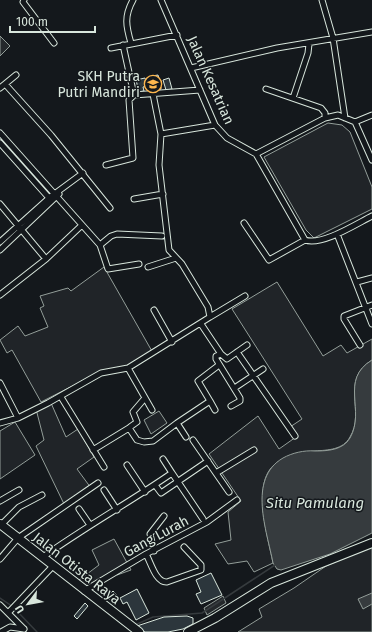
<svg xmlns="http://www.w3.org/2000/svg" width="372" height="632" font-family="'Fira Sans',sans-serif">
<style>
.green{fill:#202428;stroke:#939e99}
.parking{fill:#24282b;stroke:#939e99}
.water{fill:#363b3e;stroke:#939e99}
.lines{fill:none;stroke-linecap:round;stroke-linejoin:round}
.stream{stroke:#363b3e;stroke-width:1.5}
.building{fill:#2c363c;stroke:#d8e6dc}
.street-casing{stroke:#d8e6dc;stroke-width:7}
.primary-casing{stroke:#d8e6dc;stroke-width:10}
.street{stroke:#14181c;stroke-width:5}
.primary{stroke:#14181c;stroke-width:8}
.labels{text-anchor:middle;stroke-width:3;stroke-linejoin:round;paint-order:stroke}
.poi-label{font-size:14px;fill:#d8e6dc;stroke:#14181c;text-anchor:end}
.street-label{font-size:14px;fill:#d8e6dc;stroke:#14181c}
.water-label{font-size:15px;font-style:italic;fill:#d8e6dc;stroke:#14181c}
</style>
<rect width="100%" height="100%" fill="#14181c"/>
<path class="green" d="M328 123 342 125 350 132 372 187V209L314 238 306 230 264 157Z
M104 267 153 353 128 367 98 373 41 402 12 350 7 353 0 340 18 326 25 336 48 327 40 308 44 306 40 296 68 288 71 291Z
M277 282 323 356 341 345 347 353 372 339V360C339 380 366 411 350 437 343 450 328 450 315 451 309 451 301 455 295 457 289 458 279 460 275 464 251 483 268 537 273 563L254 572 247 561 228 564 215 544 231 540 228 512 241 501 209 454 258 416 279 449 296 437 290 427 302 419 232 309Z
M51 403 66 437 78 429 94 457 77 469 91 488 64 504 36 446 44 440 36 409Z
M159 411 167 423 151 434 144 420Z
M15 422 35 455 0 479V431Z
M114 539 131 570 117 575 115 571 87 587 79 580 99 565 92 550Z
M372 546V632H238L262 617 259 609 294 588 326 566Z"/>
<path class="parking" d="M0 36 10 46 0 56Z
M223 596 226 603 207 615 204 608Z"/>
<path class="water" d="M372 360V533L330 554 281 570 277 569 273 563C267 531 247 479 283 458 292 453 304 450 315 451 328 451 343 450 350 438 366 410 339 380 372 360Z
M372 593V604L363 609 358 599Z"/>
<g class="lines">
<path class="stream" d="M0 598 12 606
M15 609 37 632
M135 625 153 617 202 613 275 565"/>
</g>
<path class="building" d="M158 75 160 82 154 84 152 76Z
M145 78 147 86 143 87 144 91 139 92 136 80Z
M169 78 172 89 166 90 163 80Z
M152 79 153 85 147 86 146 80Z
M160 84 161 89 155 91 153 85Z
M211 573 222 595 201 604 196 594 201 592 196 580Z
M137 589 149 613 136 620 127 602 123 604 120 598Z
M113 591 118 596 112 602 107 597Z
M85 603 88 606 77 619 74 616Z
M187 616 193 618V624L183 629 168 632H145L137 626 164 617Z"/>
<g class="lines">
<defs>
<path id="street" d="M24 0 23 2 54 43
M161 0 215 125 227 138 256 154
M322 0 333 38 345 118
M131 43C126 26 124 16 133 0
M123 45 134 95
M111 48 177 35
M191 68 277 48 372 32
M5 84 16 75
M0 88 5 84 51 135 110 208
M266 89 321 108 325 113V118
M293 98 308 53 309 44
M355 122 372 115
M0 133 100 245 111 236 117 234 162 236
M161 134 215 125
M0 143 50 199
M256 154 305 240C322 246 356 224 372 216
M256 154 325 118 338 115 355 122 372 160
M106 165 133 158 129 100 134 95 200 90
M134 199 163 194
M0 204 46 259
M244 223 269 260 305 240
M337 234 372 324
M0 242 49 198 83 173
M100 245 108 269 139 264
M0 250 59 194
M148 267 176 258
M357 282 372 278
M0 295 46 259 82 225
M154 310 172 342
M210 317 245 296
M201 324 221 354 216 356V359L240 398V401L231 406
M360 345 344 319V316L372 305
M237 352 295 436
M221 354 227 359 247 345
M128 368 152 410
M0 383 18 418
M236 387 263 369
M61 397 104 467
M210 401 198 381 219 365
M0 423 18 418 48 403 101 373 128 368 210 317 208 307 182 264 169 250 159 165 161 134 153 94
M177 423 186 437
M130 427 137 422 133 412 145 398
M193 440 229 492
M93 450 129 428 137 440 144 442 153 441 177 423 210 401 215 410
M127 465 145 492
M172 473 203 519
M216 473 254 450
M155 485 161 493 208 461
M104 490 117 510
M0 501 19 490
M79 509 90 525
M1 525 19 507 42 495
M154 551 150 534 164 516
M146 554C151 563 156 583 167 582L201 570V565L184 547
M43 557C85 527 130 502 172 473L163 459
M0 559 18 538 98 483
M84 591 146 554 207 522 237 500
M0 605 24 629
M8 613 53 566
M1 632 10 627 24 629"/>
<path id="primary" d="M0 524 139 632
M188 632 215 618 271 583 372 543"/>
</defs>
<use href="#street" class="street-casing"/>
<use href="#primary" class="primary-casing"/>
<use href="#street" class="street"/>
<use href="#primary" class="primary"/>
</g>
<defs>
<symbol id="school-ring" viewBox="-11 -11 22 22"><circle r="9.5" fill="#14181c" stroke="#ffb74d" stroke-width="1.5"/><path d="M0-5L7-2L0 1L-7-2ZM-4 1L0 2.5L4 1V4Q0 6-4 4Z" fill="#ffb74d"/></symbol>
</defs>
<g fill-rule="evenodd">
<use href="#school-ring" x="143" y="74" width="20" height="20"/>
</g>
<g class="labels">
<g class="poi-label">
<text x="140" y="81">SKH Putra<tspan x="140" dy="16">Putri Mandiri</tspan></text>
</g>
<g class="street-label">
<text transform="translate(211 80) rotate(66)" y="5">Jalan Kesatrian</text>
<text transform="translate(156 536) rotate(-28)" y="5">Gang Lurah</text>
<text transform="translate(77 568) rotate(38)" y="5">Jalan Otista Raya</text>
</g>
<g class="water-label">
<text x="315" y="508">Situ Pamulang</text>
</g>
</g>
<g transform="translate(28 604) rotate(238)" stroke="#14181c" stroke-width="3" paint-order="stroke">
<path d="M0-3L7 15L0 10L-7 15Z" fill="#d8e6dc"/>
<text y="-6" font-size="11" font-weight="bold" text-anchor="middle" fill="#d8e6dc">U</text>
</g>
<path d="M10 26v6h85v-6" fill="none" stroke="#d8e6dc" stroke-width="2"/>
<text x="16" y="26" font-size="12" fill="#d8e6dc" stroke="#14181c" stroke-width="3" paint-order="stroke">100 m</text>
</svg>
